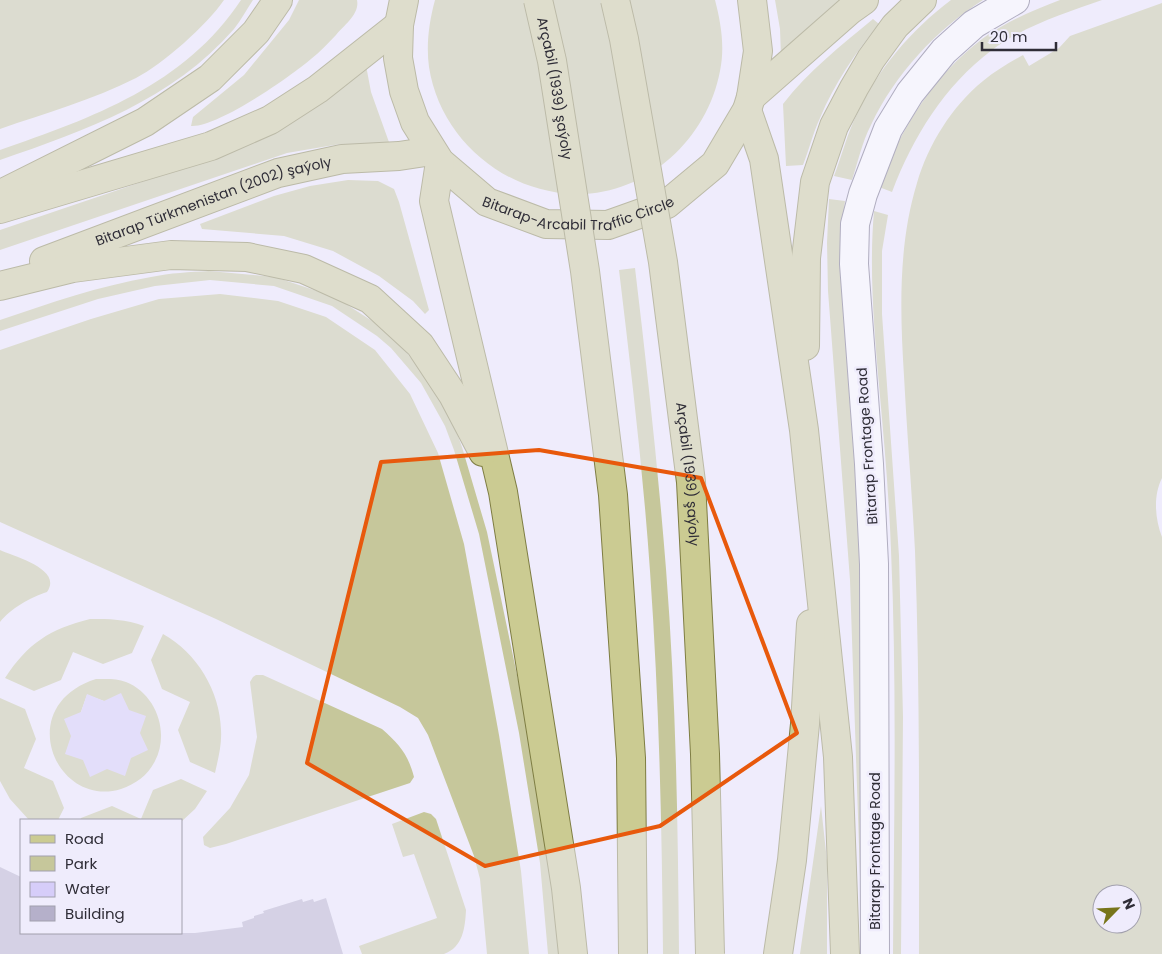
<svg xmlns="http://www.w3.org/2000/svg" width="1162" height="954" font-family="Poppins,sans-serif">
<style>
.green{fill:#c6c79b;fill-rule:evenodd}
.water{fill:#d6cdf9}
.building{fill:#b5b0ca}
.lines{fill:none;stroke-linecap:round;stroke-linejoin:round}
.minor-casing{stroke:#656178;stroke-width:30}
.major-casing{stroke:#7e7d43;stroke-width:30}
.minor{stroke:#fff;stroke-width:28}
.major{stroke:#cbcb92;stroke-width:28}
.major-bridge-casing{stroke:#7e7d43;stroke-width:30;stroke-linecap:butt}
.major-bridge{stroke:#cbcb92;stroke-width:28}
.marked{fill:none;stroke:#e8590c;stroke-width:4;stroke-linejoin:round}
.labels{text-anchor:middle;stroke-width:5;stroke-linejoin:round;paint-order:stroke}
.street-label{font-size:14px;fill:#2f2d37;stroke:#efecfc}
</style>
<rect width="100%" height="100%" fill="#efecfc"/>
<path class="green" d="M0 0H224C207 25 163 64 136 78 93 100 45 113 0 129Z
M241 0H253C247 9 241 20 234 29 172 100 87 130 0 160V150C92 118 185 85 241 0Z
M299 0H357C360 14 344 25 336 35 328 43 320 52 311 59 290 77 217 128 191 126L193 117 244 75 289 20Z
M435 0H715C721 23 725 47 720 71 707 140 646 196 574 194 503 192 440 138 429 67 426 45 429 22 435 0Z
M775 0H842L781 56 780 29Z
M951 0H983C936 30 895 74 871 125 862 142 858 162 852 180L834 176C842 155 847 134 857 114 878 69 911 30 951 0Z
M1060 0H1102C1065 13 1024 26 992 50 944 86 913 137 892 192L879 187C900 130 933 76 982 39 1005 22 1034 10 1060 0Z
M1162 3V478C1153 496 1155 519 1162 537V954H919C919 820 920 685 915 551 912 493 907 434 904 376 900 312 898 245 917 183 928 145 952 106 983 81 995 71 1009 63 1023 55L1029 66 1059 48 1070 36ZM1102 894H1132V924H1102Z
M873 19 879 24C856 52 834 84 820 118 813 133 809 150 803 165L786 166 783 104C808 71 842 45 873 19Z
M365 60 371 92 390 145 340 144 287 153 0 250V230L233 151 285 127 312 110Z
M348 180 378 181 394 189 399 202 429 310 425 314 413 301 379 276 333 251 284 236 202 229 200 224 274 196 310 186Z
M829 199 845 201 840 243 842 291 864 579 867 954H860V876L850 580 828 291 827 243Z
M874 211 888 215 882 251V314L899 556 903 717 901 954H893C894 820 897 685 891 550 889 495 884 440 879 385 874 327 869 269 874 211Z
M635 268C647 368 658 468 666 569 676 697 678 826 679 954H663C662 826 659 699 650 571 643 470 631 370 619 270Z
M209 271 275 277 335 297 383 328 395 339 427 377 453 422 462 447 487 532 529 732 552 862 560 954H548L540 863 519 733 479 534 454 450 445 426 421 383 391 348 377 336 332 306 274 286 210 280 155 286 98 299 0 331V320C50 303 99 286 151 277 170 273 190 272 209 271Z
M220 294 278 301 326 317 375 350 410 394 438 453 464 544 499 735 521 871 529 954H487L480 879 474 856 428 735 418 718 400 707 216 619 0 522V350L91 319 159 299Z
M0 550C15 557 63 569 47 592 31 597 10 609 0 622Z
M90 619C109 619 126 619 144 626L132 653 103 664 73 652 61 680 34 691 5 678C28 643 50 629 90 619Z
M163 634C197 653 220 691 221 730 222 745 218 759 215 773L190 762 178 730 190 702 162 689 151 660Z
M256 675H263L382 729C399 744 408 754 414 777L410 783 226 844 210 848 204 845 203 837 230 808 249 775 257 737 250 682 253 677Z
M96 679C106 679 116 678 126 682 156 694 170 732 155 761 148 775 136 784 121 789 56 809 12 706 96 679ZM87 695 104 701 66 754Z
M0 698 25 709 36 739 24 768 53 781 64 808 58 820H29L10 799 0 781Z
M181 779 207 791 195 809 181 822V820H80L81 818 112 806 141 819 153 790Z
M821 806 827 861V954H800Z
M424 812 431 814 436 819 466 910C465 928 463 947 444 954H362L359 946 437 918 414 854 403 857 392 824Z"/>
<path class="water" d="M121 693 129 710 146 716 140 733 148 750 131 758 125 776 107 769 90 777 83 760 65 754 71 736 64 719 81 712 87 694 104 701Z"/>
<path class="building" d="M0 867 21 877V933H195L243 927 242 922 254 918V916L264 913 263 911 302 899 303 902 313 899 314 902 326 898 343 954H0Z"/>
<g class="lines">
<defs>
<path id="minor" d="M875 954 874 564 869 464 854 264 855 224 863 194 888 129 910 93 944 51 974 24 1015 0"/>
<g id="major">
<path id="s1" d="M404 0 399 25 398 58 404 91 415 122 440 162 487 202 546 224 608 225 667 204 715 164 747 110 751 97 758 51 752 0"/>
<path d="M751 97 850 10 864 0"/>
<path d="M747 110 764 159 804 430 838 757 845 954"/>
<path d="M440 162 434 201 503 492 566 888 573 954"/>
<path d="M3 193 145 122 210 78 256 32 278 0"/>
<path d="M0 209 211 146 270 120 318 89 399 25"/>
<path id="s2" d="M44 261 278 173 342 159 399 156 432 151"/>
<path d="M0 286 73 268 171 255 247 257 304 269 370 299 420 345 453 395 483 452"/>
<path d="M805 346 806 258 815 182 834 126 854 88 871 59 895 26 922 0"/>
<path d="M778 954 792 860 805 724 811 624"/>
</g>
</defs>
<use href="#minor" class="minor-casing"/>
<use href="#major" class="major-casing"/>
<use href="#minor" class="minor"/>
<use href="#major" class="major"/>
<defs>
<g id="major-bridge">
<path id="s3" d="M538 0 552 61 585 271 613 495 631 758 633 954"/>
<path id="s4" d="M615 0 624 39 663 262 691 482 705 754 710 954"/>
</g>
</defs>
<use href="#major-bridge" class="major-bridge-casing"/>
<use href="#major-bridge" class="major-bridge"/>
</g>
<path d="M0 0H1162V954H0ZM539 450 701 478 797 733 660 826 485 866 307 763 381 462Z" fill="#efecfc" fill-opacity=".55" fill-rule="evenodd"/>
<path class="marked" d="M539 450 701 478 797 733 660 826 485 866 307 763 381 462Z"/>
<g class="labels">
<g class="street-label">
<text dy="5" stroke="none"><textPath href="#s3" startOffset="90">Arçabil (1939) şaýoly</textPath></text>
<text dy="5" stroke="none"><textPath href="#s1" startOffset="329">Bitarap-Arcabil Traffic Circle</textPath></text>
<text dy="5" stroke="none"><textPath href="#s2" startOffset="180">Bitarap Türkmenistan (2002) şaýoly</textPath></text>
<text transform="translate(867 446) rotate(-94)" y="5">Bitarap Frontage Road</text>
<text dy="5" stroke="none"><textPath href="#s4" startOffset="480">Arçabil (1939) şaýoly</textPath></text>
<text transform="translate(875 851) rotate(-90)" y="5">Bitarap Frontage Road</text>
</g>
</g>
<rect x="20" y="819" width="162" height="115" fill="#efecfc" stroke="#a2a0ad"/>
<rect x="30" y="835" width="25" height="8" fill="#cbcb92" stroke="#a2a0ad"/>
<text x="65" y="844" font-size="15" fill="#2f2d37">Road</text>
<rect x="30" y="856" width="25" height="15" fill="#c6c79b" stroke="#a2a0ad"/>
<text x="65" y="869" font-size="15" fill="#2f2d37">Park</text>
<rect x="30" y="882" width="25" height="15" fill="#d6cdf9" stroke="#a2a0ad"/>
<text x="65" y="894" font-size="15" fill="#2f2d37">Water</text>
<rect x="30" y="906" width="25" height="15" fill="#b5b0ca" stroke="#a2a0ad"/>
<text x="65" y="919" font-size="15" fill="#2f2d37">Building</text>
<g transform="translate(1117 909) rotate(66)"><circle r="24" fill="#efecfc" stroke="#a2a0ad"/>
<path d="M0-4L9 19L0 12L-9 19Z" fill="#77751a"/>
<text y="-8" font-size="14" font-weight="bold" text-anchor="middle" fill="#2f2d37">N</text>
</g>
<path d="M982 42v8h74v-8" fill="none" stroke="#2f2d37" stroke-width="2.5"/>
<text x="990" y="42" font-size="15" fill="#2f2d37" stroke="#efecfc" stroke-width="4" paint-order="stroke">20 m</text>
</svg>
